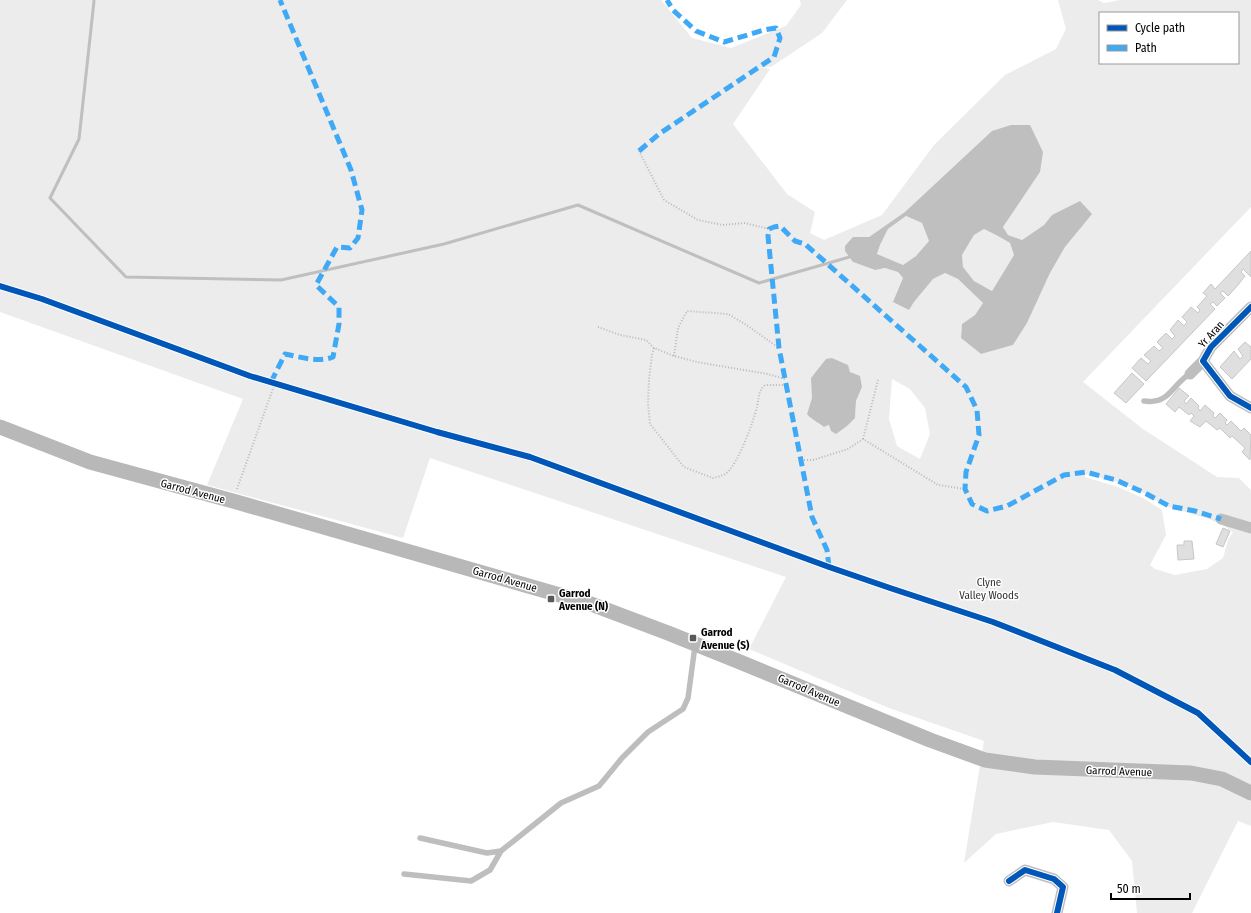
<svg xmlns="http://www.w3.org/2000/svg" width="1251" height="913" font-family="'Fira Sans Condensed',sans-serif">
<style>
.green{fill:#ececec;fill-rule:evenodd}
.water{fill:#bfbfbf;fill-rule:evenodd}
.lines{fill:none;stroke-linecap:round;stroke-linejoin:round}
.stream{stroke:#bfbfbf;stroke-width:3}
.building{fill:#dfdfdf;stroke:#c7c7c7}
.path{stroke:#b9b9b9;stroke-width:2;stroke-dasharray:1 2;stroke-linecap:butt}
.lane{stroke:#bebebe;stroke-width:5.5}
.street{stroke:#bebebe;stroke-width:11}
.secondary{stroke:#b8b8b8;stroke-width:15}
.quiet{stroke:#3fa9f5;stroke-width:5;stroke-dasharray:10 5;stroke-linecap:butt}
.cycleway-casing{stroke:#fff;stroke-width:8}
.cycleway{stroke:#0057b8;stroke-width:6}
.poi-dot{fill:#595959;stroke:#fff;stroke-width:1.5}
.labels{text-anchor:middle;stroke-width:3;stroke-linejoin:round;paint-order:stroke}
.street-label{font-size:11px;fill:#000;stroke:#fff}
.park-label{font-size:11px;fill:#333;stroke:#fff}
.poi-label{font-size:11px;font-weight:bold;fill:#000;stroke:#fff;text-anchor:start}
</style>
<rect width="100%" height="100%" fill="#fff"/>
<path class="green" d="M0 0H661L692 38 731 48 786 26 801 5 800 0H847L822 33 771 67H761L770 69 733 124 787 194 815 212 810 233 824 240 882 215 934 145 1005 75 1056 49 1066 29 1058 0H1098L1104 3 1120 0H1251V207L1083 382 1143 429 1217 477 1239 478 1251 490V826L1238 821 1192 913H1137L1132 861 1109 830 1053 822 996 834 964 863 984 741 889 708 749 649 786 577 430 458 403 538 207 485 243 399 0 312ZM1100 13H1238V63H1100ZM1040 172 1003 227 1008 235 1022 240 1044 225 1052 215 1091 214 1065 247 1050 273 1027 323 1013 345 981 354 961 338 962 324 975 315 983 303 958 279 945 273 933 279 914 302 909 310 900 287 903 278 898 272 885 268 874 270 853 262V237H869L906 212ZM832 358 847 365 850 372 862 387 856 401 855 418 824 427C819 423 809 419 807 414L812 398ZM892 379 910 389 925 408 930 434 920 459 897 446 889 419ZM1085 474 1117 482 1140 491 1165 506 1209 519 1223 525 1233 532 1228 540 1223 558 1207 569 1175 575 1155 569 1150 565 1166 535 1162 510 1143 498 1118 487 1085 477Z
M906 216 922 223 929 241 916 256 903 265 877 255 880 245 888 229Z
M984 229 998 236 1010 243 1014 255 992 291 974 281 963 268 962 255 974 235Z"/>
<path class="water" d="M1011 125H1030L1043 152 1040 172 1003 227 1008 235 1022 240 1044 225 1052 215 1080 201 1092 214 1065 247 1050 273 1027 323 1013 345 981 354 961 338 962 324 975 315 983 303 958 279 945 273 933 279 914 302 909 310 893 302 903 278 898 272 885 268 875 270 853 262 845 251V246L853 237H869L905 212 992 131ZM906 216 922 223 929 241 916 256 903 265 877 254 880 245 888 229ZM984 229 998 236 1010 243 1014 255 992 291 974 281 963 267 962 255 974 235Z
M832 358 848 365 850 372 860 376 862 387 856 401 855 418 847 426 836 434 831 431 829 425 824 427C819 423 809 418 807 414L812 398 811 378 826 359Z"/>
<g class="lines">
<path class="stream" d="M94 1 79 139 50 198 126 277 281 280 444 244 578 205 759 283 853 256"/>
</g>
<path class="building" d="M1251 251V277L1243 269 1241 272 1245 276 1238 285 1228 296 1223 291 1220 293 1225 298 1217 306 1213 302 1210 304 1215 309 1146 381 1132 368 1141 358 1148 364 1151 361 1144 355 1154 346 1159 351 1163 348 1157 342 1166 333 1172 339 1175 336 1170 330 1178 320 1184 326 1187 322 1182 317 1191 307 1198 313 1200 310 1197 307 1207 296 1203 293 1211 284 1215 289Z
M1245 342 1251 347V359L1232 379 1220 367 1234 351 1240 359 1243 356 1238 349Z
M1132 373 1144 384 1126 403 1114 393Z
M1179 388 1189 396 1184 401 1186 404 1191 398 1199 406 1198 408 1200 411 1205 405 1214 413 1213 416 1215 418 1220 413 1227 420 1225 423 1227 425 1231 421 1241 431 1244 428 1251 435 1250 460 1242 452 1245 448 1232 436 1230 438 1220 428 1217 430 1206 421 1200 427 1190 421 1194 416 1191 413 1189 415 1179 407 1175 412 1166 404Z
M1223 528 1230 531 1223 547 1216 544Z
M1184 541H1192L1194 559 1178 560 1177 545H1184Z"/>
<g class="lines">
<path class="path" d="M639 151 664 200 698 220 723 225 745 223 769 229
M598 327 620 335 646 340 654 348 674 356 697 362 768 374 785 379
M654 348 652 355 649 379 648 403 650 424 684 467 713 478C717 477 721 476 725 474 738 466 753 422 757 407 759 398 758 391 765 385H786
M674 356 678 328 687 311 728 314 745 324 779 348
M863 439 878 380
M801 460H813L848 449 863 439 938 485 965 489
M237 489 275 383"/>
<path class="lane" d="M1144 401C1147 401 1151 402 1154 401 1170 400 1177 380 1190 374
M420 838 487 853 501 851 561 803 599 786 622 758 648 732 683 709 688 698 695 646
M404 874 471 881 490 870 501 851"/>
<path class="street" d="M1251 307 1211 347 1203 361 1230 396 1251 408
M1190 374 1203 361
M1221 519 1251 528
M1009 881 1025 870 1054 879 1063 887 1057 913"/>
<path class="secondary" d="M0 427 90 462 233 501 591 604 668 633 735 660 930 740 985 760 1035 767 1191 773 1222 779 1251 793"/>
<path class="quiet" d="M639 151 659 134 774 57 780 38 776 28 764 30 724 42 696 31 673 10 667 0
M271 382 285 354C301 357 318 363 333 357L339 324V307L316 285 337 247 350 248 358 238 362 210 351 170 280 0
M829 567 827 550 812 517 779 348 768 236 769 229 774 227 780 226 795 241 805 244 966 387 977 410 979 435 966 472 965 489 972 504 987 511 1007 506 1064 475 1086 472 1116 480 1145 493 1169 506 1195 511 1221 519"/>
<defs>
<path id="cycleway" d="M0 286 42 299 250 376 437 432 530 457 829 567 890 588 993 622 1115 670 1198 713 1251 762
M1251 307 1211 347 1203 361 1230 396 1251 408
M1009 881 1025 870 1054 879 1063 887 1057 913"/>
</defs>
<use href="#cycleway" class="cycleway-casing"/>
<use href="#cycleway" class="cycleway"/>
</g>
<g class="poi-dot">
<rect x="547" y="595" width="8" height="8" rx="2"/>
<rect x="689" y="634" width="8" height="8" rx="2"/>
</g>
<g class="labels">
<g class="street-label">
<text transform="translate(1211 334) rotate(-48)" y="4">Yr Aran</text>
<text transform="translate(193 491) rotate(15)" y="4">Garrod Avenue</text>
<text transform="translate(505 579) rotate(16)" y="4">Garrod Avenue</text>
<text transform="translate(809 690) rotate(23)" y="4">Garrod Avenue</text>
<text transform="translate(1119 771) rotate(2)" y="4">Garrod Avenue</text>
</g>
<g class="park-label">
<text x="989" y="586">Clyne<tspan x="989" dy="13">Valley Woods</tspan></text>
</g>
<g class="poi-label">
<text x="559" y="597">Garrod<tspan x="559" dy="13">Avenue (N)</tspan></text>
<text x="701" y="636">Garrod<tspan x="701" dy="13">Avenue (S)</tspan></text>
</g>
</g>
<rect x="1099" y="12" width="140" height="52" fill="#ffffff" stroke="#999999"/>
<rect x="1107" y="25" width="20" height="6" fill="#0057b8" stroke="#999999"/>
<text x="1135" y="32" font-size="12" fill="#000000">Cycle path</text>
<rect x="1107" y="45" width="20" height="6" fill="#3fa9f5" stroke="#999999"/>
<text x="1135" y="52" font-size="12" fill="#000000">Path</text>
<path d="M1111 893v6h79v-6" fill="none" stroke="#000000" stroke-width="2"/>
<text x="1117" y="893" font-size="12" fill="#000000" stroke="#ffffff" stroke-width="3" paint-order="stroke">50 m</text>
</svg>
